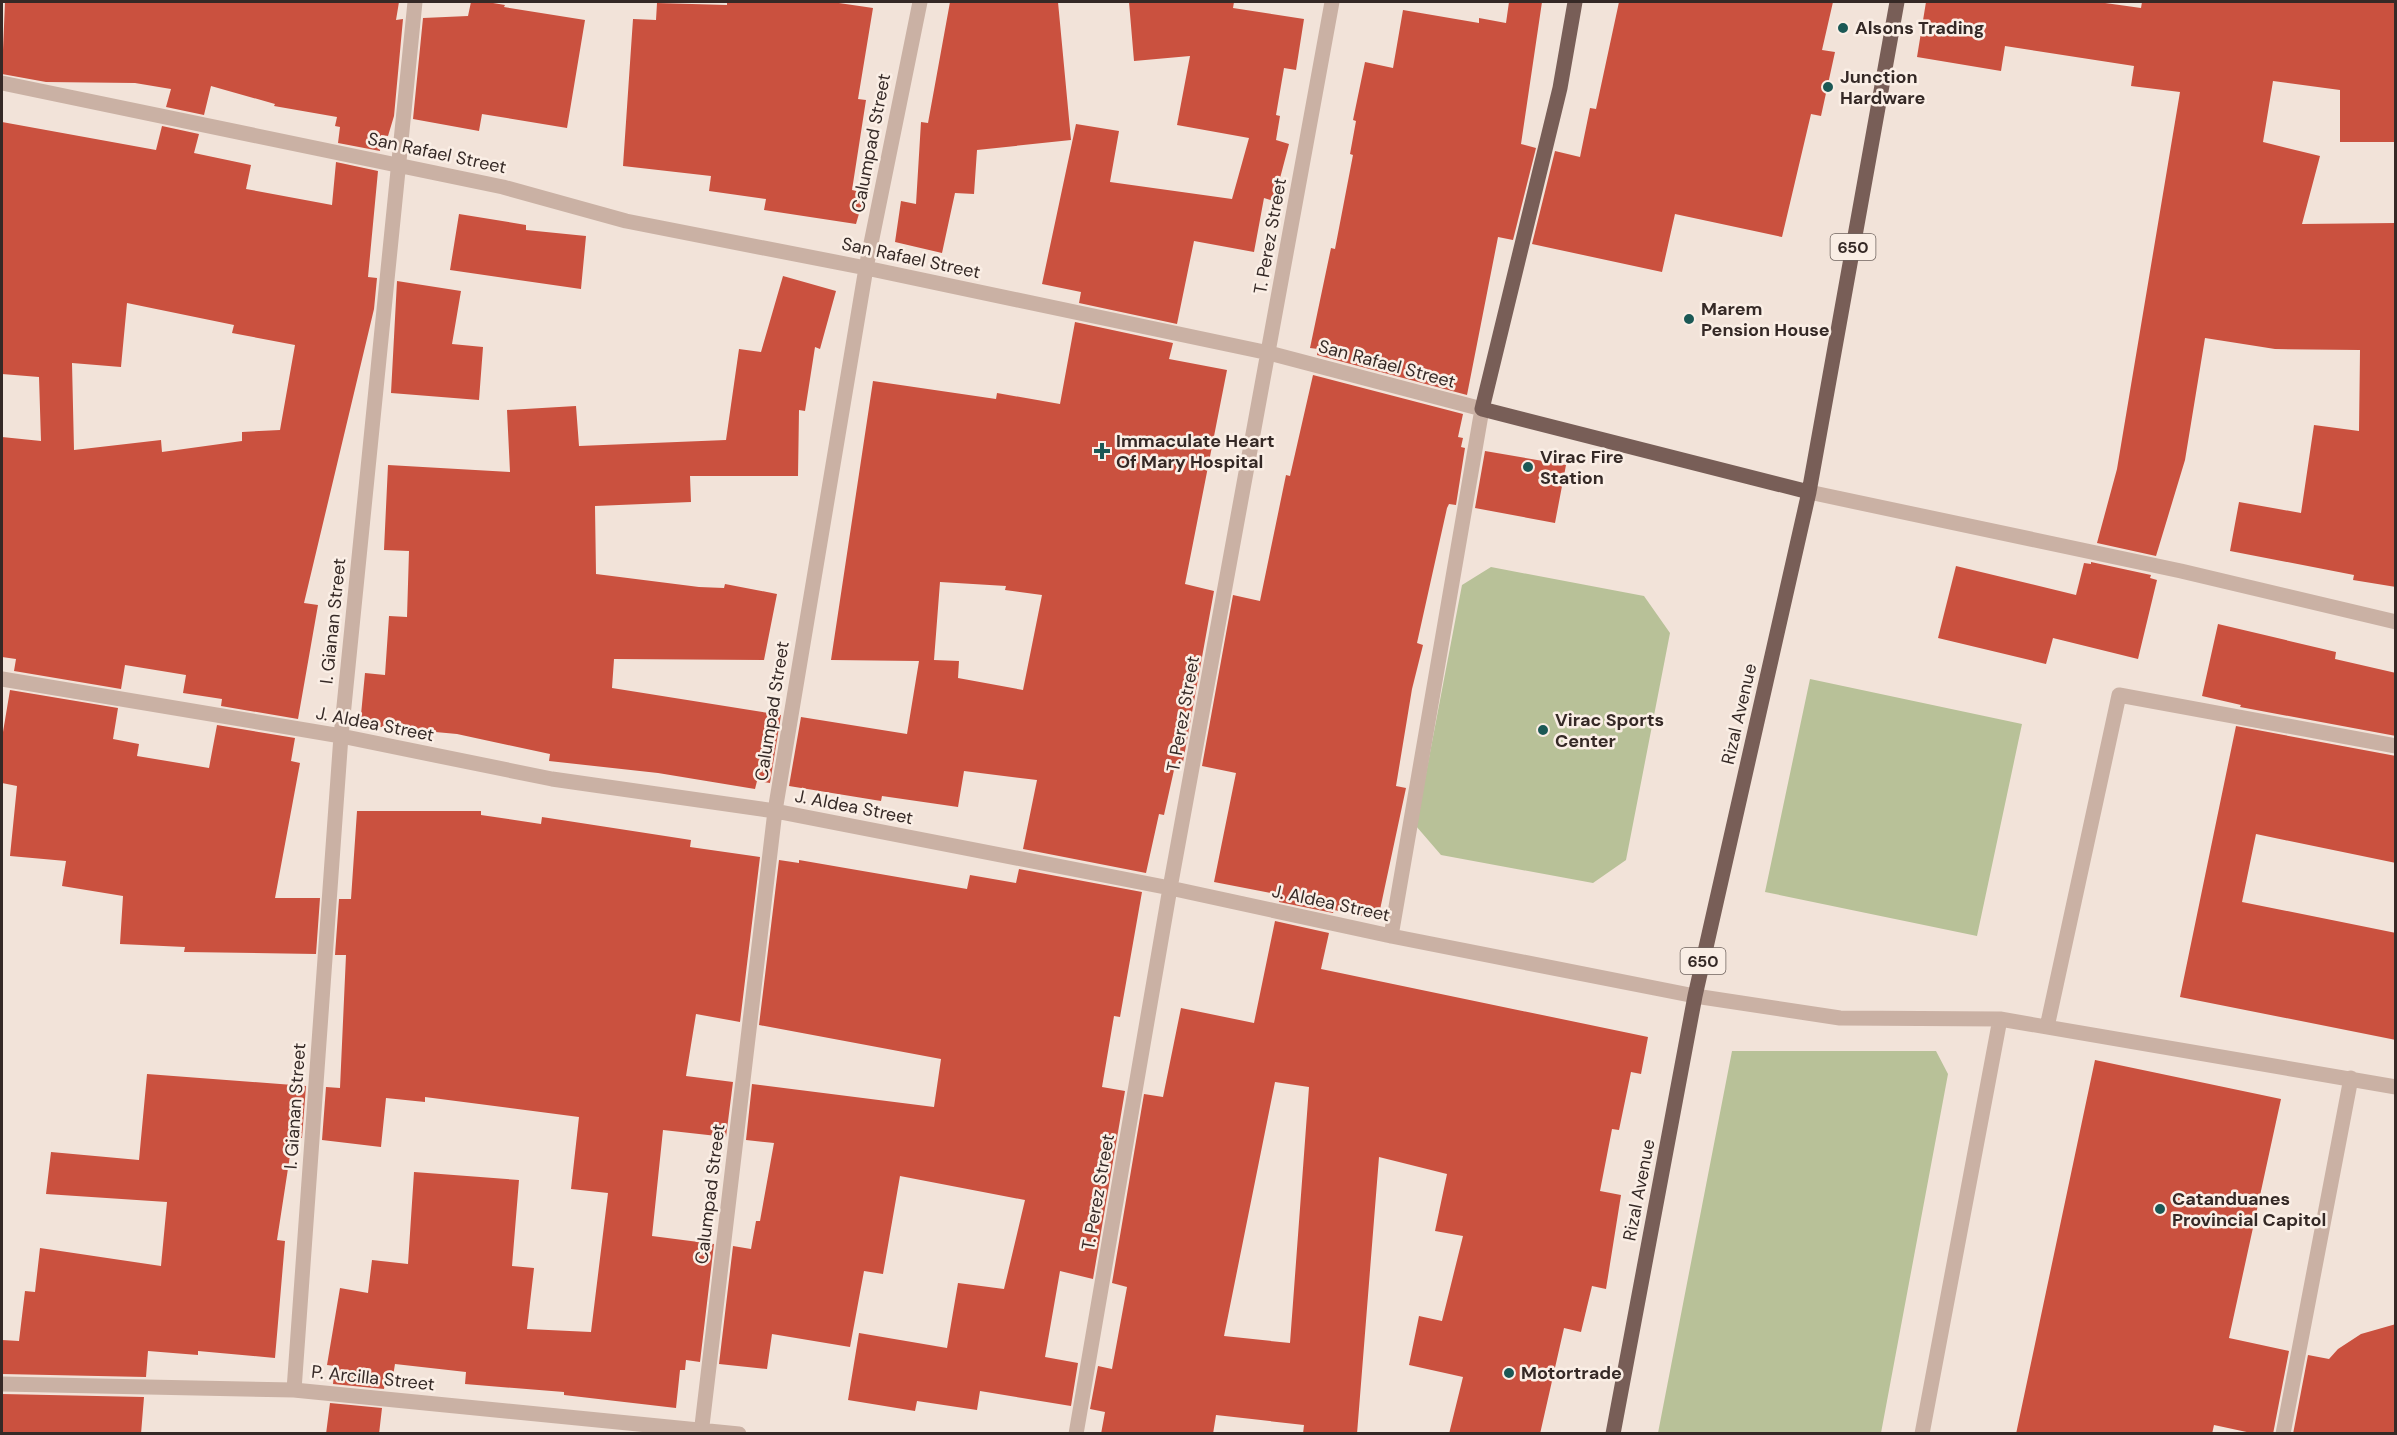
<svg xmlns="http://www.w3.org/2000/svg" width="2397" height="1435" font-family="'DM Sans',sans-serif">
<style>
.green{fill:#b8c198}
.building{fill:#ca513f;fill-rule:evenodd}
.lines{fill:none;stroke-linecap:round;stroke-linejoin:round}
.minor{stroke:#cab1a4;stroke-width:15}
.major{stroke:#785e57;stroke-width:15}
.poi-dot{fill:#1b5855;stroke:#faeee5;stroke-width:2}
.labels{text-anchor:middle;stroke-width:5;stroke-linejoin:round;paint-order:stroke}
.shield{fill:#faeee5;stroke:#70645f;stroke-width:1.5}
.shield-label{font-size:16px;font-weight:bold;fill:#352926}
.poi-label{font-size:18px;font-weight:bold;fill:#352926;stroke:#faeee5;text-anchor:start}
.street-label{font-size:18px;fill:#352926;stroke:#faeee5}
</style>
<rect width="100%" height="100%" fill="#f2e3d9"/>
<path class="green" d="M1491 567 1644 596 1670 633 1626 860 1593 883 1441 855 1416 826 1462 585Z
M1810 679 2022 724 1977 936 1765 892Z
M1732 1051H1936L1948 1074 1881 1433H1658Z"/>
<path class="building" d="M5 2H399L396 20 403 19 394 116 388 136 381 135 380 151 338 143 340 127 335 126 337 117 274 106 275 104 211 86 204 115 166 107 171 89 135 83 46 82 2 74Z
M471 2H487L505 5 504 7 585 20 567 128 482 114 479 131 413 119 423 18 468 16Z
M727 2H832L873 8 858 99 866 100 852 190 865 193 856 224 764 210 766 199 709 191 711 176 623 166 633 19 656 20 657 3 727 5Z
M950 2H1058L1071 140 977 150 974 194 955 193 942 253 895 242 901 201 916 204 921 122 928 123Z
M1129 2H1234L1233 8 1304 19 1296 70 1284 68 1276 115 1280 116 1276 140 1289 144 1274 201 1264 198 1254 252 1194 241 1177 324 1079 303 1081 292 1042 284 1076 124 1119 131 1110 182 1232 199 1249 138 1177 125 1190 56 1134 61Z
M1509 2H1542L1521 144 1536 148 1513 240 1498 237 1467 395 1317 355 1318 349 1310 348 1331 248 1335 249 1353 155 1350 154 1356 121 1353 120 1365 62 1393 68 1403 10 1479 23V18L1506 23Z
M1619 2H1833L1822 50 1835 52 1821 116 1811 114 1782 237 1675 214 1662 272 1532 244 1555 151 1580 157 1590 108 1596 109Z
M1926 2H2098L2141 8 2142 2H2396V142H2340V90L2273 81 2263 142 2320 156 2302 224 2396 223V587L2353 580 2354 575 2230 551 2239 502 2301 513 2314 425 2359 431 2360 350 2275 349 2205 338 2185 460 2156 556 2097 543 2117 469 2180 92 2131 86 2134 66 2005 46 2001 71 1917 57Z
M2 122 156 150 162 126 199 134 194 153 251 165 246 189 332 205 336 162 378 171 368 277 377 278 374 309 304 603 318 605 298 719 221 706 222 699 183 693 186 675 125 665 121 689 14 671 16 659 2 657V437L41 441 39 377 2 374ZM127 303 234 325 232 333 295 345 280 430 242 432V441L162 452 161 440 74 450 72 363 121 367Z
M459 214 526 225V230L586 236 581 289 450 270Z
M783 276 836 291 820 349 815 347 805 411 799 410 798 476H690L691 502 595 506 596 574 699 587 724 588 725 584 777 594 764 660 614 659 612 688 781 715 770 783 757 781 755 789 658 773 549 761 550 754 457 734 360 725 365 673 385 675 389 616 407 617 409 551 384 550 388 465 510 472 507 410 576 406 579 446 726 440 739 349 761 352Z
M397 281 461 291 452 344 483 347 479 400 391 393Z
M1075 322 1173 343 1169 359 1227 370 1185 584 1214 591 1183 762 1176 761 1164 815 1159 814 1146 873 1023 849 1037 780 964 771 958 807 882 796 881 801 789 786 801 717 907 734 919 661 831 660 873 381 996 399 997 393 1060 404ZM940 582 1006 586 1005 590 1042 595 1023 690 958 678 959 661 934 660Z
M1313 375 1463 414 1458 437 1463 438 1461 447 1465 448 1456 505 1449 504 1447 508 1417 643 1423 645 1412 689 1396 786 1406 788 1378 919 1334 910 1333 913 1279 902 1281 895 1214 882 1236 773 1202 766 1233 595 1260 601 1286 475 1290 476Z
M1485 451 1566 465 1555 523 1475 508Z
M2091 562 2151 575 2150 578 2157 580 2138 659 2053 638 2046 664 1938 638 1956 566 2076 595 2084 563 2091 564Z
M2218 624 2336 652 2335 659 2396 673V736L2240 707 2241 705 2202 696Z
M10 690 118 708 113 739 139 744 137 756 209 768 217 725 295 738 291 761 300 763 275 898H320L316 954 184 952 185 947 120 944 123 896 62 886 66 861 10 856 17 786 2 783V738Z
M2236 726 2396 756V863L2256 834 2242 902 2396 933V1040L2180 997Z
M357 811H481V815L541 824 542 817 691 840 690 847 760 857 740 1022 696 1014 686 1076 733 1082 726 1137 663 1130 652 1236 714 1244 700 1362 686 1360 685 1370H680L676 1408 564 1395V1392L465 1384 466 1372 395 1364 393 1376 386 1374 384 1389 333 1384 335 1366 327 1365 340 1288 368 1293 372 1260 408 1264 414 1172 519 1180 512 1266 534 1268 527 1329 591 1332 608 1193 571 1189 579 1117 425 1097V1102L386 1098 381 1147 322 1140 326 1087 340 1088 346 955H335L339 899H351Z
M779 860 799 863V860L967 889 970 875 1016 883 1019 869 1142 892 1120 1017 1114 1016 1102 1087 1125 1091 1093 1279 1060 1271 1045 1357 1078 1363 1071 1406 980 1391 977 1410 917 1401 915 1411 848 1400 859 1333 947 1348 958 1283 1004 1289 1025 1200 900 1176 883 1274 864 1271 850 1347 772 1334 767 1369 719 1364 733 1246 751 1249 756 1221H760L774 1143 746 1140 752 1084 934 1107 941 1059 759 1025Z
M1275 921 1329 933 1321 969 1648 1037 1641 1074 1631 1072 1619 1130 1612 1129 1600 1191 1621 1195 1606 1289 1592 1286 1581 1332 1564 1328 1540 1434H1449L1463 1377 1409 1365 1419 1316 1442 1321 1463 1236 1435 1231 1447 1174 1379 1157 1357 1434H1303L1304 1425 1216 1415 1213 1434H1101L1105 1412 1090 1409 1098 1366 1112 1369 1127 1287 1112 1283 1144 1094 1163 1097 1181 1008 1254 1023ZM1275 1082 1309 1087 1290 1343 1224 1336Z
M2095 1060 2281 1099 2229 1338 2289 1351 2273 1434H2256L2214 1425 2212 1434H2016Z
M147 1074 306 1086 302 1138 293 1136 277 1240 285 1241 275 1358 198 1351V1355L148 1351 146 1377 2 1374V1340L19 1341 25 1291 35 1292 40 1248 161 1266 167 1202 46 1194 51 1152 139 1160Z
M2396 1324V1434H2293L2308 1355 2329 1359 2338 1349 2361 1334Z
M2 1394 144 1397 141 1434H2Z
M330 1403 382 1408 379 1434H326Z"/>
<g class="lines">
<path class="minor" d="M2 83 503 187 626 221 866 268 1269 353 1482 409 1391 936
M1809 492 2181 571 2396 622
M2 679 341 736 552 779 775 811 1170 888 1391 936 1695 996 1840 1018 2000 1019 2396 1087
M2047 1027 2119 695 2396 746
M2 1384 294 1390 739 1434
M294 1390 341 736 415 2
M701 1434 775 811 866 268 920 2
M1076 1434 1170 888 1332 2
M1922 1434 2000 1019
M2283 1434 2351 1078"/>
<path class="major" d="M1575 2 1560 88 1482 409 1809 492
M1613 1434 1695 996 1809 492 1897 2"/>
</g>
<g class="poi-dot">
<circle cx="1843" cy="28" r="6"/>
<circle cx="1828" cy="87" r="6"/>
<circle cx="1689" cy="319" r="6"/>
<path d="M1099 442h6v6h6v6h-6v6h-6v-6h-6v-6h6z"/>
<circle cx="1528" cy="467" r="6"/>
<circle cx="1543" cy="730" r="6"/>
<circle cx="2160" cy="1209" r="6"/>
<circle cx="1509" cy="1373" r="6"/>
</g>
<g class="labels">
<g class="shield">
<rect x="1830.5" y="234" width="45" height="26" rx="4.5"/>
<rect x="1680.5" y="948" width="45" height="26" rx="4.5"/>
</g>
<g class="shield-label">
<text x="1853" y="253">650</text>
<text x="1703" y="967">650</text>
</g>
<g class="poi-label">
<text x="1855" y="34">Alsons Trading</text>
<text x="1840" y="83">Junction<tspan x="1840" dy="21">Hardware</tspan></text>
<text x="1701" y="315">Marem<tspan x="1701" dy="21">Pension House</tspan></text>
<text x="1116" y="447">Immaculate Heart<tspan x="1116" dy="21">Of Mary Hospital</tspan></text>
<text x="1540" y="463">Virac Fire<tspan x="1540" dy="21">Station</tspan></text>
<text x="1555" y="726">Virac Sports<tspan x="1555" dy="21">Center</tspan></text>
<text x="2172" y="1205">Catanduanes<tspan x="2172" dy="21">Provincial Capitol</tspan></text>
<text x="1521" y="1379">Motortrade</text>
</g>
<g class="street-label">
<text transform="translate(871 143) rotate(-79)" y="6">Calumpad Street</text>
<text transform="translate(437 153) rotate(12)" y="6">San Rafael Street</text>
<text transform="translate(1270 236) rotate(-80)" y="6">T. Perez Street</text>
<text transform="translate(911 258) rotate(12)" y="6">San Rafael Street</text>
<text transform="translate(1387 364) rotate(15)" y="6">San Rafael Street</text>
<text transform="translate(333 621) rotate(-84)" y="6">I. Gianan Street</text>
<text transform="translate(772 711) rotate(-81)" y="6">Calumpad Street</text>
<text transform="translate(1183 714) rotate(-80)" y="6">T. Perez Street</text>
<text transform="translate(1739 714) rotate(-77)" y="6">Rizal Avenue</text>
<text transform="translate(375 724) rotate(11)" y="6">J. Aldea Street</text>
<text transform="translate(854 807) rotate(11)" y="6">J. Aldea Street</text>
<text transform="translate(1331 903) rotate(12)" y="6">J. Aldea Street</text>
<text transform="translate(295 1106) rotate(-86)" y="6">I. Gianan Street</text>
<text transform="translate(1639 1190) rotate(-79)" y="6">Rizal Avenue</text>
<text transform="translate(1098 1192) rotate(-80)" y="6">T. Perez Street</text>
<text transform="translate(710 1194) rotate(-83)" y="6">Calumpad Street</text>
<text transform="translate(373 1378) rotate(6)" y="6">P. Arcilla Street</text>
</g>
</g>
<rect width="2397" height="1435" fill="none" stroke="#352926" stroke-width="6"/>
</svg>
